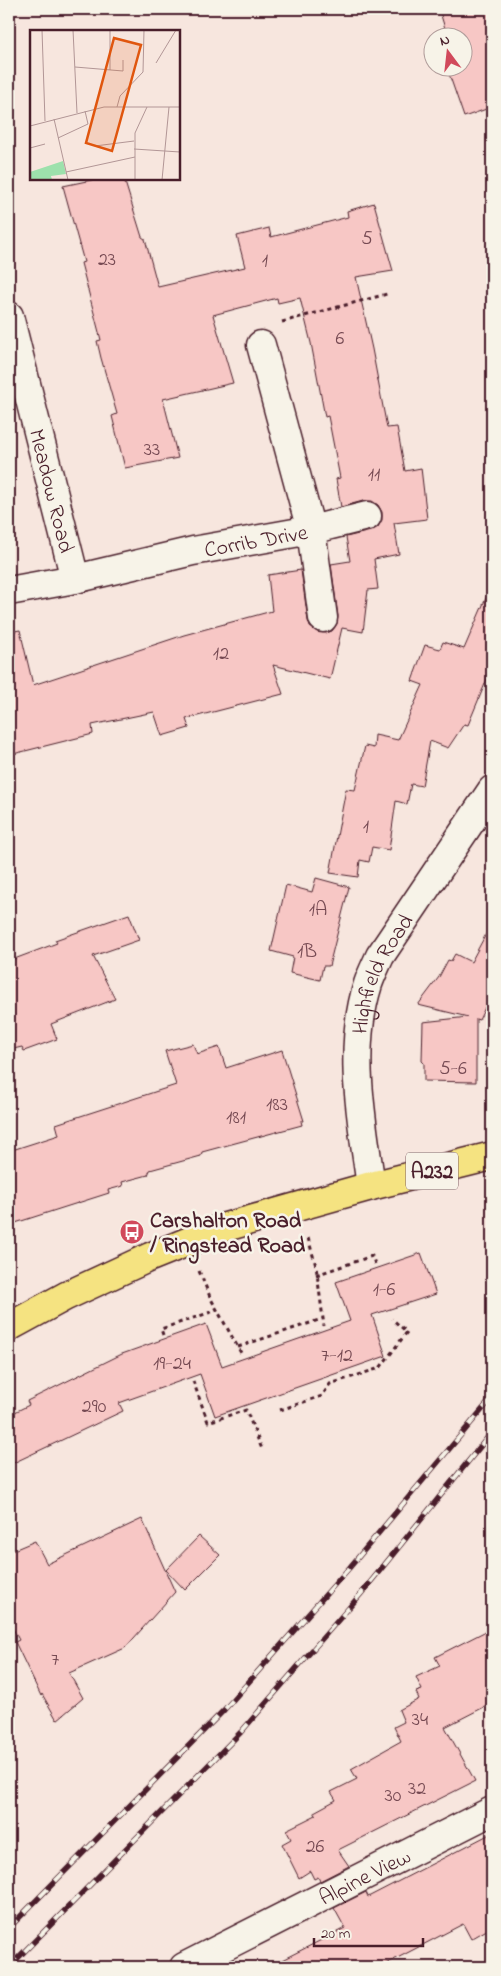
<svg xmlns="http://www.w3.org/2000/svg" width="501" height="1976" font-family="'Indie Flower',sans-serif">
<style>
.building{fill:#f7c7c5;stroke:#4a1f2b}
.lines{fill:none;stroke-linecap:round;stroke-linejoin:round}
.street-casing{stroke:#4a1f2b;stroke-width:31}
.highway-casing{stroke:#4a1f2b;stroke-width:31}
.path{stroke:#4a1f2b;stroke-width:3;stroke-dasharray:4 4;stroke-linecap:butt}
.street{stroke:#f7f3e8;stroke-width:28}
.highway{stroke:#f5e381;stroke-width:28}
.rail-casing{stroke:#4a1f2b;stroke-width:5.5}
.rail{stroke:#f7f3e8;stroke-width:4;stroke-dasharray:11;stroke-linecap:butt}
.labels{text-anchor:middle;stroke-width:5;stroke-linejoin:round;paint-order:stroke}
.number-label{font-size:20px;fill:#754952}
.shield{fill:#f7f3e8;stroke:#7e5f64;stroke-width:1}
.shield-label{font-size:21px;font-weight:bold;fill:#4a1f2b}
.street-label{font-size:22px;fill:#4a1f2b;stroke:#f7f3e8}
.poi-label{font-size:22px;font-weight:bold;fill:#4a1f2b;stroke:#f7f3e8;text-anchor:start}
.inset-road{fill:none;stroke:#b29696;stroke-width:1}
.view{fill:#e0560e;fill-opacity:0.15;stroke:#e0560e;stroke-width:2.5}
.inset-edge{fill:none;stroke:#4a1f2b;stroke-width:2.5}
</style>
<rect width="100%" height="100%" fill="#f7e6de"/>
<filter id="ink" filterUnits="userSpaceOnUse"><feTurbulence type="fractalNoise" baseFrequency=".02" numOctaves="2"/><feDisplacementMap in="SourceGraphic" scale="10" xChannelSelector="R" yChannelSelector="G"/><feConvolveMatrix kernelMatrix="1 2 1 2 8 2 1 2 1" color-interpolation-filters="sRGB"/></filter>
<g filter="url(#ink)">
<path class="building" d="M439 9H492V107L464 117 447 68H464V38H448Z
M96 179H124L142 237 145 239 158 287 245 267 237 236 269 228 271 237 348 217 347 211 374 203 393 271 356 277 372 349 387 428 397 427 405 471 421 468 427 519 394 523 399 554 374 559 378 589 368 590 363 632 342 628 330 679 273 665 283 694 186 719 189 728 162 736 154 712 92 725 93 734 9 755V632L20 630 33 685 184 635 272 611 268 575 301 570 308 621 310 627 317 632 326 633 332 631 337 624 338 616 331 564 350 561 346 537 371 531 378 527 382 520V512L378 505 372 501H363L341 507 336 479 340 478 328 416 325 417 311 343 300 298 278 303 277 298 213 315 233 383 163 399 178 458 125 468 112 416 117 414 101 358 97 341 101 340 81 263 84 262 63 186Z
M492 584V667L468 725 464 724 448 748 430 741 422 786 411 784 407 804 396 801 389 850 372 847 369 862 360 860 358 877 330 873 346 789 355 790 365 746 374 748 375 735 398 740 423 685 412 681 425 645 440 649 443 642 464 649Z
M316 878 349 887 329 966H323L320 980 290 973 293 957 271 951 286 885 312 892Z
M129 914 139 940 93 956 115 999 51 1024 57 1039 24 1051 22 1047 9 1050V961L57 943 55 940Z
M492 923V993L479 1020 476 1019V1082L424 1081V1063L422 1061 423 1022 468 1017 418 1005 439 977 448 960 451 961 455 954 471 962Z
M193 1044 197 1054 219 1047 226 1068 282 1050 304 1121H301L302 1125 202 1152 201 1156 150 1170 148 1175 122 1182 123 1186 108 1190 109 1193 9 1225V1151L59 1135 56 1124 176 1085 165 1051Z
M421 1253 436 1294 372 1315 386 1356 215 1416 200 1374 119 1403 123 1411 9 1465V1415L29 1405 27 1401 122 1354 206 1324 222 1366 350 1321 336 1282Z
M142 1519 175 1592 125 1648 69 1673 83 1698 57 1720 42 1694 41 1696 15 1642 19 1640 9 1621V1552L35 1541 47 1564Z
M199 1536 220 1555 185 1590 166 1570Z
M492 1628V1703L445 1727 475 1781 338 1850 349 1866 320 1881 318 1877 314 1879 310 1871 299 1878 282 1844 291 1839 286 1830 316 1815 314 1812 336 1800 331 1792 357 1779 351 1769 401 1741 394 1727 404 1722 399 1710 419 1699 416 1692 422 1690 416 1677 440 1666 435 1657Z
M492 1833V1927L471 1939 463 1924 380 1967H268L345 1928 334 1908 366 1892 368 1897Z"/>
<g class="lines">
<defs>
<g id="street">
<path id="s1" d="M9 316 75 579"/>
<path id="s2" d="M9 591 75 579 193 551 311 530 261 345"/>
<path d="M323 618 311 530 367 516"/>
<path id="s3" d="M371 1186C362 1121 347 1050 368 984 371 975 376 965 380 956L492 790"/>
<path id="s4" d="M184 1967 492 1811"/>
</g>
<path id="highway" d="M9 1327 66 1296 150 1257 222 1228 371 1186 492 1156"/>
</defs>
<use href="#street" class="street-casing"/>
<use href="#highway" class="highway-casing"/>
<path class="path" d="M282 322 387 294
M308 1238 316 1266 324 1326
M199 1271 211 1299 241 1353
M316 1275 372 1256 375 1264
M163 1335 161 1329 217 1310
M238 1347 322 1319
M193 1381 208 1422 246 1410 262 1449
M280 1410 322 1396 330 1384 380 1368 407 1332 392 1319"/>
<use href="#street" class="street"/>
<use href="#highway" class="highway"/>
<defs>
<path id="rail" d="M9 1928 224 1710 350 1567 492 1398
M9 1967 241 1732 360 1595 492 1432"/>
</defs>
<use href="#rail" class="rail-casing"/>
<use href="#rail" class="rail"/>
</g>
</g>
<defs>
<symbol id="bus-disc" viewBox="-11 -11 22 22"><circle r="9.5" fill="#d1495b" stroke="#f7f3e8"/><path d="M-5-6H5V4H4V6H2V4H-2V6H-4V4H-5ZM-3.5-4V0h7V-4ZM-3.5 1.2v1.5H-2V1.2ZM2 1.2v1.5H3.5V1.2Z" fill="#fff"/></symbol>
</defs>
<g fill-rule="evenodd">
<use href="#bus-disc" x="118" y="1218" width="28" height="28"/>
</g>
<g class="labels">
<g class="number-label">
<text x="367" y="244">5</text>
<text x="107" y="265">23</text>
<text x="265" y="266">1</text>
<text x="340" y="344">6</text>
<text x="152" y="455">33</text>
<text x="374" y="480">11</text>
<text x="221" y="659">12</text>
<text x="366" y="832">1</text>
<text x="318" y="915">1A</text>
<text x="307" y="957">1B</text>
<text x="453" y="1074">5-6</text>
<text x="277" y="1110">183</text>
<text x="236" y="1123">181</text>
<text x="384" y="1295">1-6</text>
<text x="337" y="1361">7-12</text>
<text x="172" y="1369">19-24</text>
<text x="94" y="1412">290</text>
<text x="55" y="1665">7</text>
<text x="420" y="1725">34</text>
<text x="417" y="1794">32</text>
<text x="393" y="1801">30</text>
<text x="315" y="1852">26</text>
</g>
<rect class="shield" x="406" y="1152.5" width="52" height="37" rx="4"/>
<g class="shield-label">
<text x="432" y="1178">A232</text>
</g>
<g class="street-label">
<text dy="8" stroke="none"><textPath href="#s1" startOffset="180">Meadow Road</textPath></text>
<text dy="8" stroke="none"><textPath href="#s2" startOffset="252">Corrib Drive</textPath></text>
<text dy="8" stroke="none"><textPath href="#s3" startOffset="218">Highfield Road</textPath></text>
<text dy="8" stroke="none"><textPath href="#s4" startOffset="202">Alpine View</textPath></text>
</g>
<g class="poi-label">
<text x="150" y="1227">Carshalton Road<tspan x="150" dy="25">/ Ringstead Road</tspan></text>
</g>
</g>
<g transform="translate(30 30)">
<rect width="150" height="150" fill="#f7e6de"/>
<path d="M33 131 36 144 21 146 22 150H0V142Z" fill="#9de1ac"/>
<path class="inset-road" d="M12 0 15 91M43 0 47 83M126 33 146 0M45 37 93 41V30M80 40V0M87 77 90 66 113 42 114 0M24 89 38 150M0 96 74 77H150M28 108 58 94 55 81M65 116 104 111M0 118 15 114M104 119 150 122M36 142 105 127M105 150V103L117 77M132 150 139 77"/>
<path class="view" d="M84 8 111 15 82 121 56 113Z"/>
<rect width="150" height="150" class="inset-edge"/>
</g>
<rect width="501" height="1976" fill="none" stroke="#f7f3e8" stroke-width="30"/>
<rect x="15" y="15" width="471" height="1946" fill="none" stroke="#4a1f2b" stroke-width="2" filter="url(#ink)"/>
<g transform="translate(448 52) rotate(345)"><circle r="24" fill="#f7f3e8" stroke="#b29e9c"/>
<path d="M0-4L9 19L0 12L-9 19Z" fill="#d1495b"/>
<text y="-8" font-size="14" font-weight="bold" text-anchor="middle" fill="#4a1f2b">N</text>
</g>
<path d="M314 1938v8h109v-8" fill="none" stroke="#4a1f2b" stroke-width="2.5"/>
<text x="321" y="1938" font-size="15" fill="#4a1f2b" stroke="#f7f3e8" stroke-width="4" paint-order="stroke">20 m</text>
</svg>
